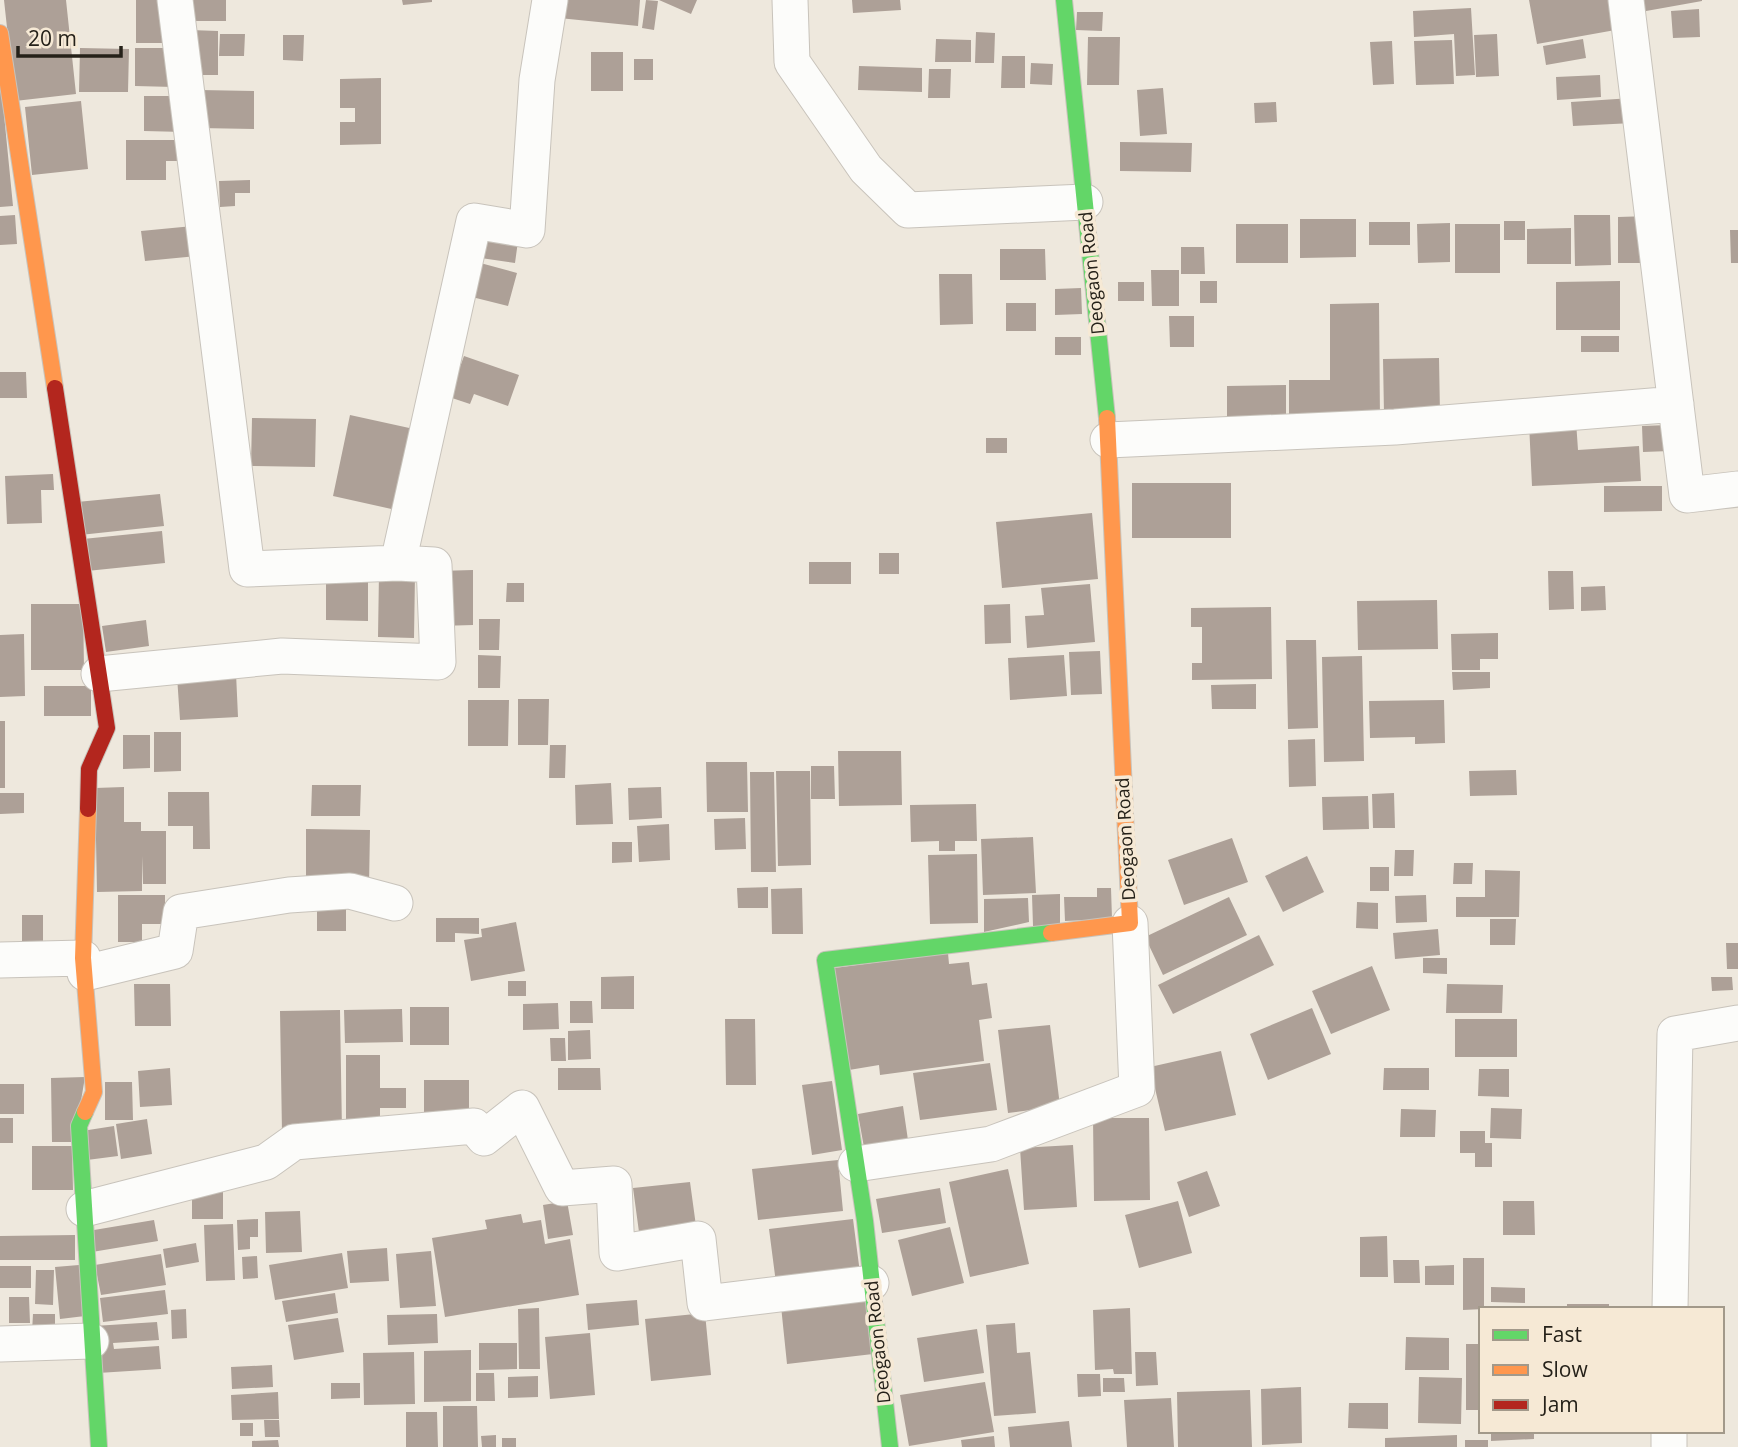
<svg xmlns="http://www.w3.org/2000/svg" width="1738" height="1447" font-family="'Open Sans',sans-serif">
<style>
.building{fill:#ada097}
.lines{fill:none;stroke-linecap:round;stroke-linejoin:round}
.street-casing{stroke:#c8c3bb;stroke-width:37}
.fast-casing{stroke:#c8c3bb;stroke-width:18}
.slow-casing{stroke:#c8c3bb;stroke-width:18}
.jam-casing{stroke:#c8c3bb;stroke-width:18}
.street{stroke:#fcfcfa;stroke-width:35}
.fast{stroke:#63d668;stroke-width:16}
.slow{stroke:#ff974d;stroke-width:16}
.jam{stroke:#b3261e;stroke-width:16}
.labels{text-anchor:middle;stroke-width:7;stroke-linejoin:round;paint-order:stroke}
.street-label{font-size:18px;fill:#252119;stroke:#f6e9d5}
</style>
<rect width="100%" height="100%" fill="#eee8dd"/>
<path class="building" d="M4 0H66L76 94 15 101Z
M136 0H165L164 43H136Z
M181 0H226V21H181Z
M402 0H432V2L403 5Z
M561 0H640L638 26 559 18Z
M646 0 658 1 654 30 642 28Z
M659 0H697L691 14Z
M852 0H900L901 10 853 13Z
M1529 0H1616L1621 29 1537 44Z
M1633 0H1702V1L1635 13Z
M1471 8 1475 75 1456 76 1454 34 1414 37 1413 11Z
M1699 9 1700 37 1673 38 1671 11Z
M1077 12H1103L1102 31 1076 30Z
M190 30 218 31V75H189Z
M976 32 995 33 994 63H975Z
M220 34H245L244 56H219Z
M1497 34 1499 76 1476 77 1474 35Z
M283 35H304L303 61 283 60Z
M1088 37H1120L1119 85H1087Z
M936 39 971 40V62H935Z
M1583 39 1586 58 1546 65 1543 46Z
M1452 40 1454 84 1416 85 1414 41Z
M1392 41 1394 84 1373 85 1370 42Z
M80 48 129 49 128 92H79Z
M135 48H175L174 87 135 86Z
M591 52H623V91H591Z
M1002 56H1025V88H1001Z
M634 59H653V80H634Z
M1031 63 1053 64 1052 85 1030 84Z
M859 66 922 68V92L858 90Z
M929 69H951L950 98H928Z
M0 74 13 206 0 207Z
M1600 75 1601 97 1557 100 1556 77Z
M381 78V144L340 145V122H355V108H340V79Z
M1163 88 1167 134 1140 136 1137 90Z
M200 90 254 91V129L199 128Z
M144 96H185L184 132 144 131Z
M1632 98 1633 123 1573 126 1571 102Z
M81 101 88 169 32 175 25 107Z
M1276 102 1277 122 1255 123 1254 103Z
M126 140H189V161H166V180H126Z
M1120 142 1192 143 1191 172 1120 171Z
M250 180V193H235V206L220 207 219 181Z
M15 215 17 244 0 245V216Z
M1574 215H1610L1611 265 1575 266Z
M1649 216V263H1618V217Z
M1300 219H1356V257L1300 258Z
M1504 221H1525V240H1504Z
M1369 222H1410V245H1369Z
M1450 223V262L1418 263 1417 224Z
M1236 224H1288V263H1236Z
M1455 224H1500V273H1455Z
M193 226 197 256 145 261 141 231Z
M1571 228V264H1527V229Z
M478 229 519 234 515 263 474 257Z
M1730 230H1738V263H1731Z
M1181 247H1204L1205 274H1181Z
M1000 249H1045L1046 280H1000Z
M473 261 517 273 508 306 464 295Z
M1151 270H1179V306H1152Z
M939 274H972L973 324 940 325Z
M1200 281H1217V303H1200Z
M1620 281V330H1556V282Z
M1118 282H1144V301H1118Z
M1081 288 1082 314 1055 315V289Z
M1006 303H1036V331H1006Z
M1379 303 1380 421 1289 422V380H1330V304Z
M1169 316H1194V347H1170Z
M1581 336H1619V352H1581Z
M1055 337H1081V355H1055Z
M464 356 519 375 508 406 474 394 470 404 449 397Z
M1439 358 1440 414H1384L1383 359Z
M0 372H26L27 398H0Z
M1286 385V422H1227V386Z
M350 415 423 431 405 512 333 496Z
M252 418 316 419 315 467 251 466Z
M1576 421 1578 450 1639 446 1641 481 1532 486 1529 423Z
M1668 425 1670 451 1643 452 1642 426Z
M986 438H1007V453H986Z
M53 474 54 490H41L42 523 7 524 5 476Z
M1132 483H1231V538H1132Z
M1604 486H1662V511L1604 512Z
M160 494 164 526 80 535 77 502Z
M1092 513 1098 579 1002 588 996 522Z
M162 531 165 563 87 571 83 539Z
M879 553H899V574H879Z
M809 562H851V584H809Z
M326 569H368V621L326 620Z
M473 570V625L439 626 438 571Z
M1548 571H1573L1574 609 1549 610Z
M379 573 415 574 414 638 378 637Z
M507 583H524V602H506Z
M1090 584 1095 642 1027 648 1025 616 1044 615 1041 588Z
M1605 586 1606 610 1581 611V587Z
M1437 600 1438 649 1358 650 1357 601Z
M31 604H83L84 670H31Z
M1010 604 1011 643 985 644 984 605Z
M1271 607 1272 679 1192 680V663H1202V627H1191V608Z
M479 619H500L499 650H479Z
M146 620 149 646 106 652 102 626Z
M1498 633V659H1480V670H1452L1451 634Z
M24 634 25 696 0 697V635Z
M1286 640H1316L1318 728 1288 729Z
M1100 651 1102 694 1071 695 1069 652Z
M478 655 501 656 500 688H478Z
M1064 655 1067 696 1010 700 1008 658Z
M1362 656 1364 761 1324 762 1322 657Z
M1452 672H1490V688L1453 690Z
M236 673 238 717 180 720 177 676Z
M1256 684V709H1212L1211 685Z
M44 686H91V716H44Z
M518 699H549L548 745H518Z
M468 700H509L508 746H468Z
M1444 700 1445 743 1415 744V737L1370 738 1369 701Z
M0 721H5V788H0Z
M154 732H181V771L154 772Z
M123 735H150V768L123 769Z
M1315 739 1316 786 1289 787 1288 740Z
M550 745H566L565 778H549Z
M838 751H901L902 805 839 806Z
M706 762H747L748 812H707Z
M811 766H834L835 799H811Z
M1516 770 1517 795 1470 796 1469 771Z
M776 771H810L811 865 778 866Z
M750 772H774L776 872H751Z
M611 783 613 824 576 825 575 785Z
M312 785H361L360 816H311Z
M124 787V822H141V831H166V884H143L142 856V891L97 892 95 788Z
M661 787 662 818 629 820 628 788Z
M168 792H209L210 849H193V826H168Z
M0 793H24V813L0 814Z
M1394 793 1395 828H1373L1372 794Z
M1368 796 1369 829 1323 830 1322 797Z
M976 804 977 841H955V851H939V841L911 842 910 805Z
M745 818 746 849 715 850 714 819Z
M669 824 670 860 639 862 637 826Z
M306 829 370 830 369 885H306Z
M1033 837 1036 893 983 895 981 839Z
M1232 838 1248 882 1184 905 1168 860Z
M612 842H632V862L612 863Z
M1395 850H1414L1413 876H1394Z
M977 854 978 923 930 924 928 855Z
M1307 856 1324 892 1283 912 1265 876Z
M1454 863H1473L1472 884H1453Z
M1370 867H1389V891H1370Z
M1485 870 1520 871 1519 917H1456V897H1485Z
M768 887V908H738L737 888Z
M802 888 803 934H772L771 889Z
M1097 888H1111L1112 919 1065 921 1064 897H1097Z
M1060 894V926H1033L1032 895Z
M118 895H165V924H142V942H118Z
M1426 895 1427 922 1396 923 1395 896Z
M317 897H346V931H317Z
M1229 897 1247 935 1163 975 1145 937Z
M1028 898 1029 922 984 932V899Z
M1357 902 1378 903V929L1356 928Z
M22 915H43V944L22 945Z
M436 918H479V934L455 933V942H436Z
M1490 919H1516L1515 945H1490Z
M516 922 525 971 471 981 464 940 482 937 481 929Z
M1438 929 1440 955 1395 959 1393 933Z
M1259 935 1274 965 1173 1014 1158 985Z
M1726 943H1738V969H1727Z
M948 953 949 964 969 962 972 985 987 983 992 1018 979 1020 984 1061 880 1075 879 1065 849 1070 834 968Z
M1423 958H1447V974L1423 973Z
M1372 966 1390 1010 1331 1034 1312 991Z
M634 976V1009H601V977Z
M1711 977H1732L1733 990 1712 991Z
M508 981H526V996H508Z
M134 984H170L171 1026H135Z
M1447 984 1503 985 1502 1013H1446Z
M570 1001H592L593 1023H570Z
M558 1003 559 1029 523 1030V1004Z
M410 1007H449V1045H410Z
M1312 1008 1331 1054 1268 1080 1250 1034Z
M402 1009 403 1042 345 1043 344 1010Z
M340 1010 342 1131 282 1132 280 1011Z
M725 1019H755L756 1085H726Z
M1455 1019H1517V1057H1455Z
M1050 1025 1060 1106 1008 1113 998 1030Z
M590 1030 591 1059 568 1060V1031Z
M550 1038H565L566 1061H551Z
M1221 1051 1236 1115 1165 1131 1150 1067Z
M346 1055H380V1088H406V1108H380V1120H346Z
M990 1063 997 1110 920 1120 913 1073Z
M170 1068 172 1105 140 1107 138 1071Z
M558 1068H600L601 1090H558Z
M1384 1068H1429V1090H1383Z
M1479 1069H1509V1097L1478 1096Z
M85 1077 74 1142H52L51 1078Z
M424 1080H469V1117H424Z
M832 1081 842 1150 812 1155 802 1085Z
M105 1082H132L133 1120H105Z
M0 1084H24V1114H0Z
M903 1106 909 1147 865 1153 858 1114Z
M1491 1108 1522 1109 1521 1139 1490 1138Z
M1401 1109 1436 1110 1435 1137H1400Z
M0 1118H13V1143H0Z
M1093 1118H1149L1150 1200 1094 1201Z
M147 1119 152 1154 121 1159 116 1124Z
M114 1126 118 1156 87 1160 82 1131Z
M1460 1131H1485V1143H1492V1167H1475V1153H1460Z
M1073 1145 1077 1207 1024 1210 1020 1148Z
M32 1146H72L73 1190H32Z
M838 1160 843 1211 758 1220 752 1169Z
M1008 1169 1029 1264 970 1277 949 1182Z
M1207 1171 1220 1206 1189 1217 1177 1182Z
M690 1182 696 1226 639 1232 633 1188Z
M940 1188 946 1223 882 1233 876 1199Z
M192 1190H223V1219H192Z
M567 1201 573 1235 548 1239 543 1205Z
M1178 1201 1192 1253 1139 1268 1125 1215Z
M1503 1201H1534L1535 1235H1503Z
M300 1211 302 1252 266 1253 265 1212Z
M521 1214 523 1223 541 1220 545 1244 570 1239 579 1295 445 1317 432 1238 487 1229 485 1220Z
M258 1219V1237H250V1249L238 1250 237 1220Z
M853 1219 860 1273 776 1283 769 1229Z
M154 1220 158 1241 92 1252 88 1231Z
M233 1224 235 1280 206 1281 204 1225Z
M950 1227 964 1283 912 1296 898 1240Z
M75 1235V1260H0V1236Z
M1387 1236 1388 1277H1360V1237Z
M196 1243 199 1262 166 1268 163 1249Z
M387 1248 389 1281 350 1283 347 1251Z
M431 1251 436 1306 400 1308 396 1254Z
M342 1253 348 1288 275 1300 269 1265Z
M161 1254 166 1285 101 1295 95 1265Z
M257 1256 258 1278 243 1279 242 1257Z
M1463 1258H1484V1309L1463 1310Z
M1393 1260H1419L1420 1283H1394Z
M79 1265 85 1316 60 1319 55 1267Z
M1454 1265V1285H1425V1266Z
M0 1266H31V1288H0Z
M36 1270H54L53 1305 35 1304Z
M1491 1287 1525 1288V1303L1491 1302Z
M165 1290 168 1314 103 1322 100 1298Z
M335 1293 338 1313 286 1322 282 1301Z
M9 1297H29L30 1323H9Z
M867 1297 873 1354 787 1364 781 1306Z
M637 1300 639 1325 588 1330 586 1304Z
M1567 1304H1609V1309H1567Z
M539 1308 540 1369H519L518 1309Z
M1130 1308 1132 1374H1114L1113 1369 1095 1370 1093 1310Z
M186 1309 187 1338 172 1339 171 1310Z
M705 1313 711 1375 651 1381 645 1319Z
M33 1314H55V1333L32 1332Z
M437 1314 438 1343 388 1345 387 1315Z
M338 1318 344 1352 294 1360 288 1325Z
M157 1322 159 1340 113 1343 114 1349 159 1346 161 1369 98 1373 94 1326Z
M1015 1323 1017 1353 1030 1352 1036 1413 994 1416 986 1325Z
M977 1329 984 1373 924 1382 917 1338Z
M590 1333 595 1395 550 1399 545 1337Z
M1406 1337 1449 1338V1370H1405Z
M479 1343H517V1369L479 1370Z
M1466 1344H1481V1410H1466Z
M471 1350V1401L424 1402V1351Z
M414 1352 415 1404 364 1405 363 1353Z
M1135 1352H1156L1158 1385 1136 1386Z
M272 1365 273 1387 232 1389 231 1367Z
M476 1373H494L495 1401H476Z
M1077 1374H1100L1101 1396 1078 1397Z
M538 1376V1397L508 1398V1377Z
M1419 1377 1462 1378 1461 1424 1418 1423Z
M1103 1378H1124L1125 1392H1103Z
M985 1382 994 1432 909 1446 900 1395Z
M331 1383H360V1398L331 1399Z
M1301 1387 1302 1443 1262 1445 1261 1389Z
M1250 1390 1252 1447H1178L1177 1392Z
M278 1392 279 1419 232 1420 231 1395Z
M1171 1398 1174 1447H1127L1124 1400Z
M1349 1403H1388V1429L1348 1428Z
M443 1406H477L478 1447H443Z
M406 1412H437L438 1447H406Z
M264 1420H279L280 1437H265Z
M1069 1421 1072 1447H1010L1008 1427Z
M240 1423H253V1436H240Z
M1491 1431H1534V1439L1491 1441Z
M496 1435V1447H482L481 1436Z
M1457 1435V1447H1385V1438Z
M994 1436 995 1447H962L961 1440Z
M502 1438H516V1447H502Z
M278 1440 279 1447H252V1441Z
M1465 1440H1488V1447H1465Z"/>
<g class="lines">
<defs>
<path id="street" d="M175 0 247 569 398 563 474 221 527 230 537 80 550 0
M790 0 792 62 866 169 908 210 1085 202
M1626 0 1687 495 1738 489
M1108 440 1395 427 1676 404
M99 674 282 656 438 662 434 565 398 563
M0 960 83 958
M85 973 175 951 181 912 289 895 350 891 395 903
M856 1164 991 1144 1137 1089 1130 923
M84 1209 266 1162 294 1142 474 1126 484 1138 522 1108 562 1188 614 1184 617 1253 698 1239 705 1303 871 1283
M1670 1309 1675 1034 1738 1023
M0 1344 91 1341
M1669 1447V1431"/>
<path id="fast" d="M1064 0 1107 418
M85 1112 79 1126 99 1447
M890 1447 865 1221 825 960 1051 933"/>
<path id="slow" d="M0 33 55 388
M1051 933 1130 923 1107 418
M85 1112 94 1092 83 958 88 809"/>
<path id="jam" d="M55 388 107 728 89 769 88 809"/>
</defs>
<use href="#street" class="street-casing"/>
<use href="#fast" class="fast-casing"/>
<use href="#slow" class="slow-casing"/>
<use href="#jam" class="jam-casing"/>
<use href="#street" class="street"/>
<use href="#fast" class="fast"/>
<use href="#slow" class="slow"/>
<use href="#jam" class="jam"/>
</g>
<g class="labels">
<g class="street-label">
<text transform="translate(1092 273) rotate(-96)" y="6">Deogaon Road</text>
<text transform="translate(1126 839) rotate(-93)" y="6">Deogaon Road</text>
<text transform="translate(878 1342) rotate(-96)" y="6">Deogaon Road</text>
</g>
</g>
<rect x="1479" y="1307" width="245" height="126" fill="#f6e9d5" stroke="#a2998a" stroke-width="2"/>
<rect x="1493" y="1330" width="35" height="10" fill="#63d668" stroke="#a2998a" stroke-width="2"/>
<text x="1542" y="1342" font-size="21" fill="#252119">Fast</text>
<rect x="1493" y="1365" width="35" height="10" fill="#ff974d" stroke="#a2998a" stroke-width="2"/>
<text x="1542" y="1377" font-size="21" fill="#252119">Slow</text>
<rect x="1493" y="1400" width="35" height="10" fill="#b3261e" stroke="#a2998a" stroke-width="2"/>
<text x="1542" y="1412" font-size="21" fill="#252119">Jam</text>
<path d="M18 46v10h103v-10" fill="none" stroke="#252119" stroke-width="3.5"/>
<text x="28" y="46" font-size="21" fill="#252119" stroke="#f6e9d5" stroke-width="5" paint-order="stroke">20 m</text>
</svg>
